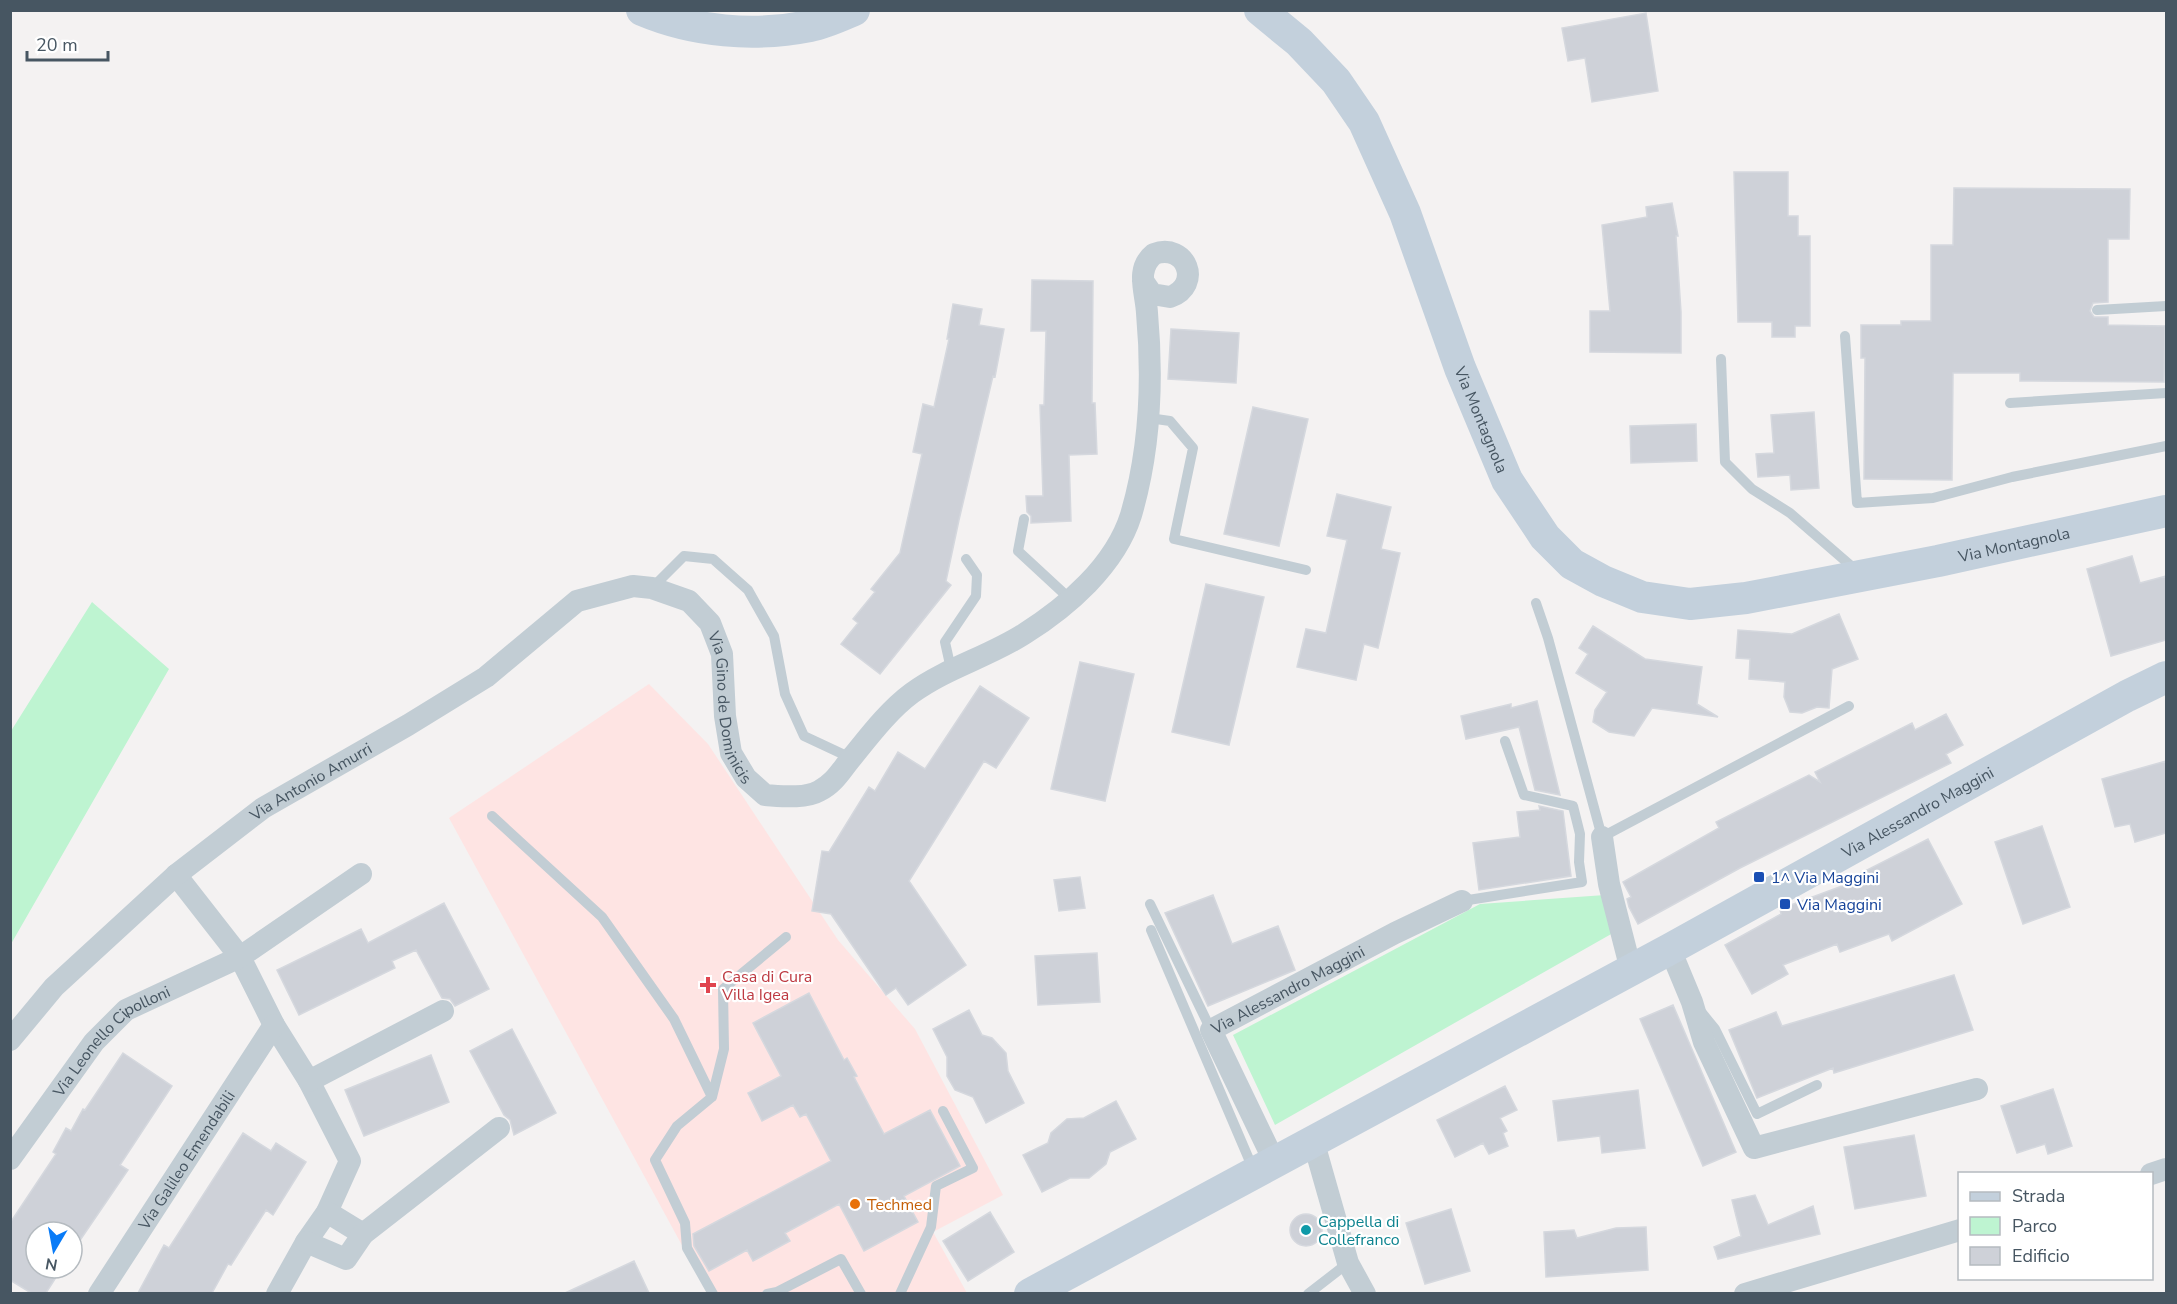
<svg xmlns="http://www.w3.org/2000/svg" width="2177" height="1304" font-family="'Nunito Sans',sans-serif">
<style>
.medical{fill:#fee4e3}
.green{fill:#bef4d1}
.building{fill:#ced1d8;stroke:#d5d8de;stroke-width:1.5}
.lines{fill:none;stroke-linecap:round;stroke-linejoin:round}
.lane{stroke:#c2cdd4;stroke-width:10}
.street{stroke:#c2cdd4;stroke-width:22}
.secondary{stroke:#c3d0dc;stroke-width:32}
.transit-dot{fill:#1a4fb4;stroke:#fff;stroke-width:2}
.health-dot{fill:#e0444e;stroke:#fff;stroke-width:2}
.food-dot{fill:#e8710a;stroke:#fff;stroke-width:2}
.culture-dot{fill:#0f9aa8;stroke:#fff;stroke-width:2}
.labels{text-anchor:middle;stroke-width:4.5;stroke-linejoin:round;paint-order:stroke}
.street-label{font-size:16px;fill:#475662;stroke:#fff}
.transit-label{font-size:16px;fill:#164399;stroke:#fff;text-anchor:start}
.health-label{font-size:16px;fill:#be3a42;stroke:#fff;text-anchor:start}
.food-label{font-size:16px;fill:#c56008;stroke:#fff;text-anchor:start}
.culture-label{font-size:16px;fill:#0d838f;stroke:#fff;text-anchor:start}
</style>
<rect width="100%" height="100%" fill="#f4f2f2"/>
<path class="medical" d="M649 684 708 744 838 940 915 1029 1003 1195 933 1232 967 1293H708L449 818Z"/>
<path class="green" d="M92 602 169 669 11 944V731Z
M1605 895 1613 933 1275 1125 1233 1035 1480 904Z"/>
<path class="building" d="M1646 13 1658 91 1592 102 1585 58 1568 61 1562 28Z
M1734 172H1788V216H1798V236H1810V326H1795V337H1772V322H1738Z
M1954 188 2130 189 2129 239H2108V302L2093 303 2090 311 2094 317H2108V325L2165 326 2164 382 2020 381V373H1953L1952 480 1864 479 1865 358H1861V325H1901V321H1931V245H1953Z
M1672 203 1678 236H1676L1681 312V353L1590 352V311H1610L1602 225 1647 217 1646 207Z
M1032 280 1093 281 1092 403H1095L1097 454 1069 455 1071 521 1031 523V516L1027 512 1026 496H1043L1040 405H1044L1046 331H1031Z
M953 304 982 309 979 325 1004 329 995 377 993 376 959 520 946 581 951 585 880 674 841 644 858 623 853 619 875 592 871 589 900 553 922 454 913 452 923 404 934 407 949 339H947Z
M1171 329 1239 333 1236 383 1168 379Z
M1253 407 1308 419 1279 546 1224 534Z
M1814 412 1819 488 1791 490 1790 475 1758 477 1756 454 1774 453 1771 415Z
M1696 424 1697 461 1631 463 1630 426Z
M1337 494 1391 507 1381 549 1400 553 1378 648 1364 644 1356 680 1297 667 1306 629 1326 633 1347 540 1327 536Z
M2132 556 2140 583 2166 576V640L2111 656 2087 569Z
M1206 584 1264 597 1229 745 1172 732Z
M1839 614 1858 659 1832 669 1829 708 1817 707 1802 713 1790 712 1784 697 1785 682 1749 679 1750 659 1736 658 1738 630 1792 634Z
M1593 626 1645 659 1702 667 1697 704 1718 717 1652 708 1634 736 1609 732 1593 722 1595 710 1607 692 1576 673 1588 654 1579 648Z
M1080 662 1134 674 1105 801 1051 789Z
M980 686 1029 718 996 768 984 761 909 881 966 965 908 1005 896 988 886 995 831 914 812 911 822 851 829 852 869 787 875 791 898 752 925 769Z
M1537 701 1560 795 1535 790 1519 727 1466 739 1461 716 1511 704V708Z
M1946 714 1963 745 1946 754 1951 763 1740 868 1638 924 1629 907 1627 899 1631 897 1623 882 1719 828 1716 822 1809 775 1820 782 1815 772 1912 723 1915 730Z
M2166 761V833L2135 842 2130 824 2115 827 2102 779Z
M1539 806 1563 811 1571 876 1479 890 1473 843 1520 837 1517 812 1540 810Z
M2042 826 2070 907 2023 924 1995 842Z
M1928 839 1962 904 1892 941 1889 934 1840 952 1837 944 1783 965 1788 974 1752 994 1725 945 1781 914 1780 909 1861 879 1859 874Z
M1080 877 1085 908 1059 911 1054 880Z
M1213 895 1232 944 1278 926 1295 970 1208 1006 1165 913Z
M444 903 489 989 455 1006 450 999 442 998 416 950 392 961 395 968 299 1015 277 970 361 929 368 943Z
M1097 953 1100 1002 1038 1005 1035 956Z
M1954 975 1973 1030 1834 1073 1833 1068 1757 1098 1729 1030 1776 1012 1782 1026Z
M809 993 844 1060 847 1058 857 1076 854 1077 884 1134 930 1110 960 1166 904 1196 918 1222 864 1251 839 1204 785 1233 790 1241 753 1261 747 1250 709 1271 694 1246 693 1234 831 1161 806 1114 800 1117 793 1105 762 1121 748 1093 781 1076 753 1023Z
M1673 1005 1736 1152 1703 1166 1640 1019Z
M969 1010 982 1035 992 1038 1006 1053 1008 1071 1024 1103 986 1123 973 1097 955 1090 947 1076V1057L933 1029Z
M512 1029 556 1113 514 1135 510 1120 504 1115 470 1051Z
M123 1053 172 1086 120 1165 128 1170 72 1252V1232H36V1268H62L46 1293H31L10 1280V1223L56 1154 53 1152 66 1128 71 1131 83 1109 85 1110Z
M431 1055 449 1102 364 1136 345 1090Z
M1505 1086 1517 1110 1500 1118 1507 1131 1503 1133 1508 1146 1489 1154 1483 1143 1455 1157 1437 1120Z
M2053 1089 2072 1146 2048 1154 2045 1144 2017 1153 2001 1106Z
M1638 1090 1645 1148 1602 1153 1600 1136 1558 1141 1553 1101Z
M1116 1101 1136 1139 1110 1152 1106 1164 1089 1178H1070L1042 1192 1023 1155 1048 1143 1051 1133 1067 1119 1084 1118Z
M243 1133 271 1151 276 1143 306 1162 273 1215 266 1210 231 1265 228 1264 212 1293H138L164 1245 169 1248Z
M1914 1135 1926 1196 1855 1209 1844 1147Z
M1755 1195 1768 1225 1813 1206 1820 1234 1718 1259 1714 1247 1741 1236 1732 1200Z
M1451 1209 1470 1271 1425 1284 1406 1223Z
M990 1212 1014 1252 968 1281 943 1241Z
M1290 1230a16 16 0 1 1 32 0a16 16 0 1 1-32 0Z
M1646 1227 1648 1270 1546 1277 1544 1232 1574 1230 1577 1238 1616 1228Z
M634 1261 649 1293H565Z"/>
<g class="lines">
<path class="lane" d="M2097 310 2166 306
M1845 336 1857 503 1933 498 2012 477 2166 446
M1721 359 1725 462 1752 489 1790 513 1857 571
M2010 403 2166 393
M1149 418 1170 421 1193 448 1174 539 1306 570
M1024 519 1018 551 1071 600
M652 588 684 556 713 559 748 590 774 636 785 694 804 736 851 758
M1536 603 1548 638 1602 837 1849 706
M951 669 945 642 976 596 977 575 966 559
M492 816 602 917 674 1019 712 1097
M1462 901 1582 882 1579 862 1580 834 1573 806 1524 795 1505 741
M1150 904 1211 1030
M1151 930 1254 1171
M1702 1013 1715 1029 1757 1114 1817 1085
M713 1294 687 1248 685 1223 655 1160 677 1126 712 1097 724 1049 723 989 786 937
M767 1294 777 1292 841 1259 861 1294
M900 1294 931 1227 936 1186 973 1168 943 1111
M1308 1294 1348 1263"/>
<g class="street">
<path d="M1602 837 1609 884 1631 970"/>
<path d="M176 875 240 957 274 1025 309 1081 350 1161 327 1212 306 1242 277 1294"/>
<path d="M1670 949 1692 1002 1704 1042 1754 1148 1977 1089"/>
<path id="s1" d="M10 1040 54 987 176 875 263 808 408 725 486 677 577 601 633 586 652 588 689 601 710 623 722 654 725 716 731 753 746 778 765 795C781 796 805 799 819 791 835 783 841 770 853 756 870 735 889 710 912 693 946 668 988 657 1024 634 1067 607 1115 566 1131 515 1150 450 1153 380 1147 313 1146 292 1135 269 1154 254 1186 242 1203 285 1170 297L1152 294 1143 281"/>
<path d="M309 1081 443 1011"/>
<path d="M1313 1140 1348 1263 1365 1294"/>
<path id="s2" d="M10 1159 94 1042 126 1010 240 957 361 874"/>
<path id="s3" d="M1274 1161 1211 1030 1395 933 1462 901"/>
<path d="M2151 1174 2166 1169"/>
<path d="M327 1212 363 1234"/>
<path d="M306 1242 346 1259 363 1234 499 1128"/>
<path id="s4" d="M99 1294 274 1025"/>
<path d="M1745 1294 1960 1230"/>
</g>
<g class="secondary">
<path d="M642 10C694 32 754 37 810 26 825 23 840 16 854 10"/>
<path id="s5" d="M1260 10 1299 42 1336 81 1364 122 1405 213 1460 368 1507 480 1545 537 1572 564 1603 581 1642 597 1690 604 1746 598 1938 561 2166 511"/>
<path id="s6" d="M1030 1294 1670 949 2127 696 2166 677"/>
</g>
</g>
<g class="transit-dot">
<rect x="1753" y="871" width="12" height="12" rx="3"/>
<rect x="1779" y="898" width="12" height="12" rx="3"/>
</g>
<path class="health-dot" d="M705 976h6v6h6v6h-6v6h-6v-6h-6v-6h6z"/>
<circle class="food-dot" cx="855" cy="1204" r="6"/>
<circle class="culture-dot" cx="1306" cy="1230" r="6"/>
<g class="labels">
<g class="street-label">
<text dy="6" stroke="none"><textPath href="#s5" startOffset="474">Via Montagnola</textPath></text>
<text dy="6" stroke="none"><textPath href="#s5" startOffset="1102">Via Montagnola</textPath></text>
<text dy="6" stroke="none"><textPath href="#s1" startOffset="956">Via Gino de Dominicis</textPath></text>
<text dy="6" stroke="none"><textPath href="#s1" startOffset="399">Via Antonio Amurri</textPath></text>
<text dy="6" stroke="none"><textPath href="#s6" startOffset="1010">Via Alessandro Maggini</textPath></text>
<text dy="6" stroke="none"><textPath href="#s3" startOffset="232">Via Alessandro Maggini</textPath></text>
<text dy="6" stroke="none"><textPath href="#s2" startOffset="158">Via Leonello Cipolloni</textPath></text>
<text dy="6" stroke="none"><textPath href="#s4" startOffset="160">Via Galileo Emendabili</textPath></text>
</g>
<g class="transit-label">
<text x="1771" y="883">1^ Via Maggini</text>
<text x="1797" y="910">Via Maggini</text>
</g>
<g class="health-label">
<text x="722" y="982">Casa di Cura<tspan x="722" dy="18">Villa Igea</tspan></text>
</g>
<g class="food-label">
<text x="867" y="1210">Techmed</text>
</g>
<g class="culture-label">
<text x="1318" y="1227">Cappella di<tspan x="1318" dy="18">Collefranco</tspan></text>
</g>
</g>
<rect width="2177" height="1304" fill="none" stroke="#475662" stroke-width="24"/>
<rect x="1958" y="1172" width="195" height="108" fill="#ffffff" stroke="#b5bbc0" stroke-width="1.5"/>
<rect x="1970" y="1192" width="30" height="9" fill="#c3d0dc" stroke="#b5bbc0" stroke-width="1.5"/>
<text x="2012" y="1202" font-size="18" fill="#475662">Strada</text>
<rect x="1970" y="1217" width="30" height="18" fill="#bef4d1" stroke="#b5bbc0" stroke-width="1.5"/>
<text x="2012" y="1232" font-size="18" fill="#475662">Parco</text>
<rect x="1970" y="1247" width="30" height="18" fill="#ced1d8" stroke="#b5bbc0" stroke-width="1.5"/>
<text x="2012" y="1262" font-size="18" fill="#475662">Edificio</text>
<g transform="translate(54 1250) rotate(190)"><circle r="28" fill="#ffffff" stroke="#b5bbc0" stroke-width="1.5"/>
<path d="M0-4.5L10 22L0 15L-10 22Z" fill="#097bf7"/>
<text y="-9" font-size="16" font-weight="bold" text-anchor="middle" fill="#475662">N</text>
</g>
<path d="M27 51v9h81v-9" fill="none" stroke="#475662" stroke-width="3"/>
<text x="36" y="51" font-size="18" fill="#475662" stroke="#ffffff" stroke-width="4.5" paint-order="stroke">20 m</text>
</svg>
